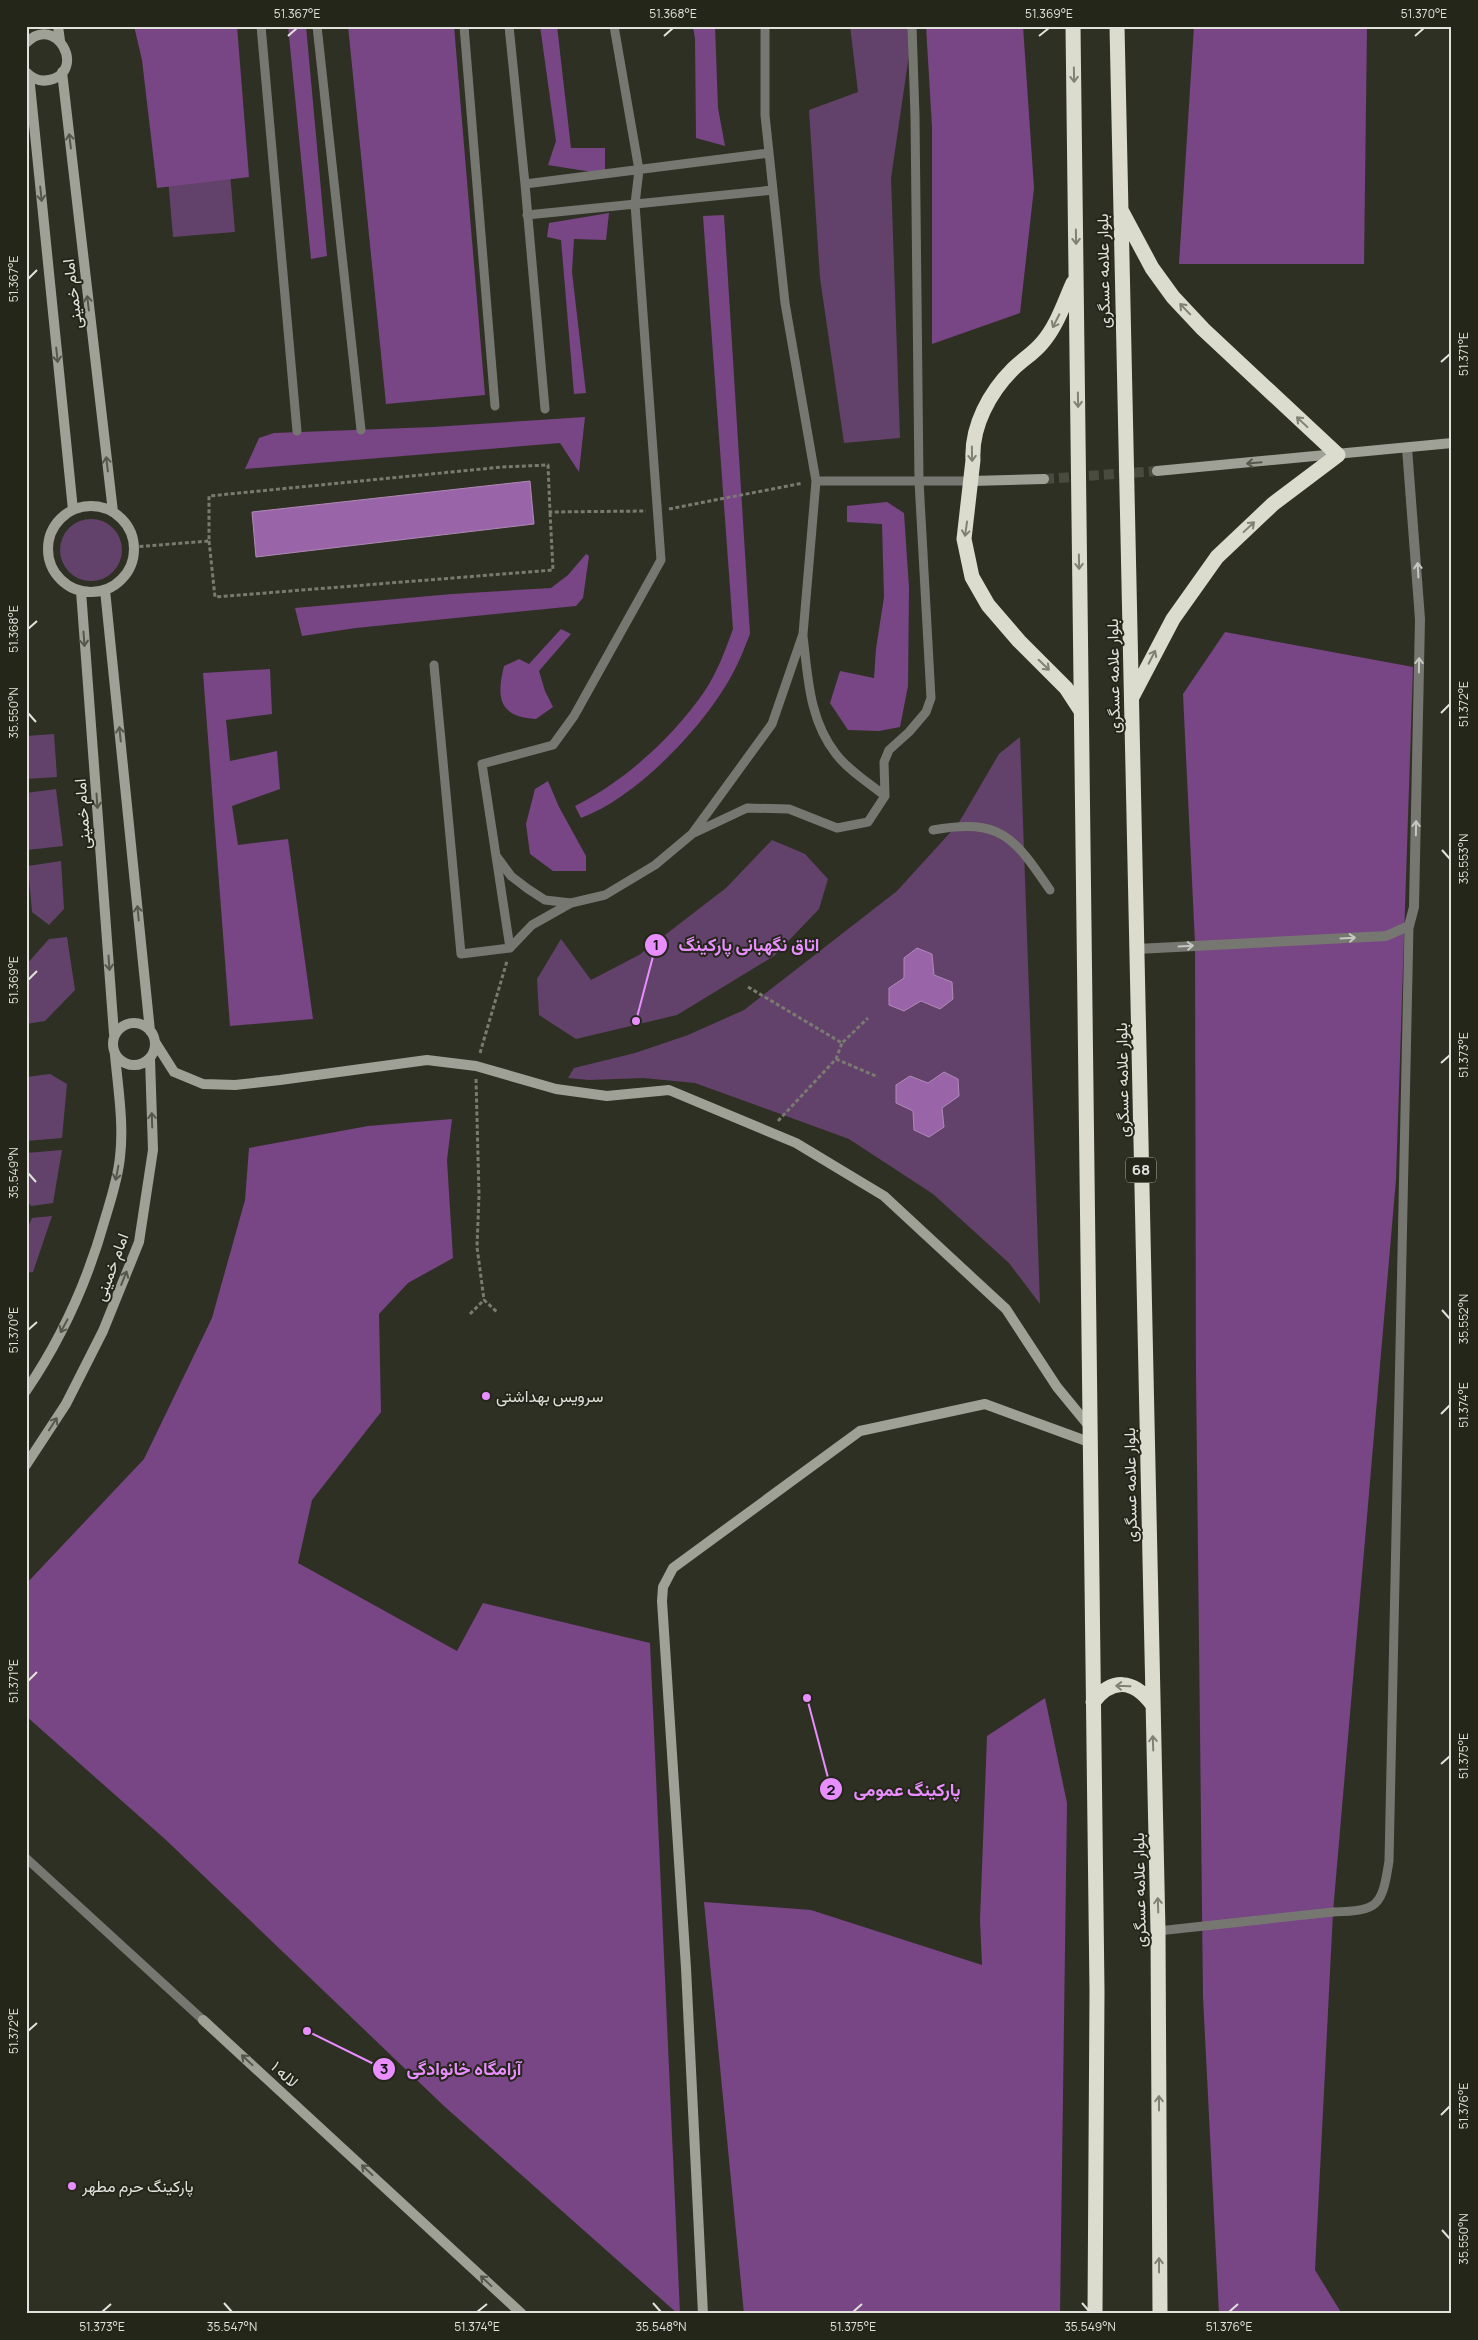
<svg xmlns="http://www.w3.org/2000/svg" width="1478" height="2340" font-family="Manrope,Vazirmatn,sans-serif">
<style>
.green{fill:#62426a;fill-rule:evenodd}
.forest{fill:#784585}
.water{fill:#9a65a8;stroke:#af8ab7}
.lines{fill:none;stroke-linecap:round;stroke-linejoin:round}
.secondary-tunnel{stroke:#4a4b3f;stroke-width:10;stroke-dasharray:10 5;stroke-linecap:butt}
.path{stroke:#797a70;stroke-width:3;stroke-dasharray:4 2.5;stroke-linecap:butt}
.lane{stroke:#777771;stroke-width:9}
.street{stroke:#777771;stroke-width:10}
.secondary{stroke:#9fa096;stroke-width:10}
.highway{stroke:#dbdccd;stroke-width:15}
.oneway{stroke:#808174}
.oneway2{stroke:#56574c}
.oneway3{stroke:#c6c7c0}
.ticks{fill:none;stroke:#e1e2db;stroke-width:2}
.poi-dot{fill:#e88eff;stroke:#25261a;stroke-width:2}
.labels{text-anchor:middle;stroke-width:4;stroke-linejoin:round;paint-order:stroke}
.shield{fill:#25261a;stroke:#a9aaa1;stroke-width:1}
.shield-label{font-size:15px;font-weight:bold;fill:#e1e2db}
.street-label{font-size:16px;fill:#e1e2db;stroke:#25261a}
.poi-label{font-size:16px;fill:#e1e2db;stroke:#25261a;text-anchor:start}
.leader{fill:none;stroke:#e88eff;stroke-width:2}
.callout-dot{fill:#e88eff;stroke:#25261a;stroke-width:2}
.mark-label{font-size:15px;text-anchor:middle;font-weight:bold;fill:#111}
.callout-label{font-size:18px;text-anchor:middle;font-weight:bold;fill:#e88eff;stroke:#25261a;stroke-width:4;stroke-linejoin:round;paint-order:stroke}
.neatline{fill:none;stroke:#e1e2db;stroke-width:2}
.ticks-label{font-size:12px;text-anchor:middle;fill:#e1e2db}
</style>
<rect width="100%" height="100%" fill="#2f3024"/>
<path class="green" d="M850 26H908L910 48 891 178 900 438 844 443 820 278 809 110 858 92Z
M227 138 235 232 173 237 168 178Z
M60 550a31 31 0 1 1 62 0a31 31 0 1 1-62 0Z
M54 734 57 777 26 779V736Z
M1020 737 1040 1304 1009 1263 933 1194 849 1139 695 1083 643 1078 589 1080 568 1078 574 1068 635 1053 688 1035 744 1010 897 891 958 824 999 754ZM904 978 940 1009 921 1001 904 1011 889 988Z
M56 789 63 846 27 850 26 793Z
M772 840 805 854 828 879 819 909 774 956 677 1015 576 1039 539 1015 537 979 561 939 591 980 639 955 726 888Z
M61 861 64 909 49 925 32 912 28 866Z
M67 937 75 990 45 1021 26 1024V965L49 939Z
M50 1074 67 1084 62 1138 26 1141V1077Z
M62 1150 53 1203 31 1206 26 1199V1153Z
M52 1216 33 1272 26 1273V1231L32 1218Z"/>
<path class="forest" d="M134 26H237L249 177 157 188 142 60Z
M288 26H306L327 256 311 259Z
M348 26H454L485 395 386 404Z
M540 26H557L571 148H605V174L548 165 556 141Z
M693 26H715L718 108 725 146 696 138 695 39Z
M926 26H1023L1034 188 1020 313 932 344V127Z
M1194 26H1367L1364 264H1179Z
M609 213 606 240 574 239 572 272 586 393 574 394 561 240 547 237 549 223Z
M724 215 750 634C745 646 741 658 735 669 708 723 638 797 581 818L575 806C625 781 672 738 704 692 717 673 725 651 733 629L703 216Z
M585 417 579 472 560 443 245 469 259 438 274 433 433 427Z
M887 502 904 513 909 588 908 686 900 727 879 731 848 730 830 703 840 671 874 678 876 649 884 597 882 524 847 522V506Z
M586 554 589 556 583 598 576 606 356 628 302 636 295 608 452 594 551 588 568 575Z
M561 629 571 634 539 671 545 691 553 707 536 719C499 717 496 698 504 666L519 659 529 664Z
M1225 632 1413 667 1396 1179 1333 1912 1315 2270 1342 2314H1219L1203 1997 1196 1375 1195 943 1183 694Z
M270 669 272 714 226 720 230 761 277 751 280 789 232 806 238 845 288 839 313 1019 230 1026 203 673Z
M548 781 559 807 586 856V871H553L530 854 526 824 535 789Z
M452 1119 447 1160 453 1258 408 1283 379 1314 381 1412 312 1500 298 1563 457 1651 483 1603 650 1643 680 2314H678L444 2106 166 1840 26 1716V1584L144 1459 212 1318 245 1200 249 1148 368 1126Z
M1045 1698 1067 1803 1060 2314H744L704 1902 811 1910 982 1965 980 1920 987 1736Z"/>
<path class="water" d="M530 481 534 524 256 557 252 512Z
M917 948 932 954 934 975 952 982 953 999 940 1009 921 1001 904 1011 889 1005V988L904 978V958Z
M944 1072 958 1079 959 1096 942 1108 944 1127 929 1137 914 1130 913 1111 896 1103V1085L910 1076 928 1083Z"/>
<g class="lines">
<path class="secondary-tunnel" d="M1044 479 1157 471"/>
<path class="path" d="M669 509 803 483
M209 541 215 597 553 570 550 512
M133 547 209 541V496L502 467 548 465 550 512 646 511
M748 987 842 1043 868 1018
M480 1053 507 961
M836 1059 878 1077
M476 1079 479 1195 477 1247 484 1300
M778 1121 836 1059 842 1043
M470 1314 484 1300 497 1312"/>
<path class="lane" d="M261 26 297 431
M317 26 361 430
M464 26 495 406
M509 26 525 184 769 153
M525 184 545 409
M527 215 773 190
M816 481H971
M803 636C808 677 809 720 836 754 849 771 869 783 885 796
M434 665 461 954 510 948 532 925 571 903
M933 830C1001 818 1014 837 1050 890
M694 833 747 808 789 809 837 828 868 822 885 796 884 762 889 750 909 732 926 712 931 698 919 481 915 116 912 26
M497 857 511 876 528 889 545 900 571 903 605 895 655 865 692 834 772 724 803 634 816 481 785 303 765 115V26
M510 948 482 764 553 745 574 716 661 560 635 204 639 170 614 26
M26 1858 203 2020
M1158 1931 1333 1912C1379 1911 1382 1906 1389 1861L1409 926"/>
<path class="street" d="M1137 949 1386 936 1409 926 1414 907 1420 619 1407 448"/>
<path class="secondary" d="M58 26 60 41
M26 43C56 12 88 72 49 80 40 82 33 79 27 73
M62 72 113 512
M29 75 73 510
M1157 471 1452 443
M971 481 1044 479
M48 549a43 43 0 1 1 86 0a43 43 0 1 1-86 0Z
M105 590 150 1031
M81 591 114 1034
M113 1044a21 21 0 1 1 42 0a21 21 0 1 1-42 0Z
M155 1042 174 1072 203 1084 235 1085 280 1080 427 1060 476 1066 556 1089 607 1096 669 1090 796 1143 884 1196 1006 1309 1057 1387 1089 1426
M26 1391C62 1338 88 1280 105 1219 111 1199 118 1178 120 1157 124 1124 118 1088 115 1055
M26 1465 66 1404 103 1331 139 1242 153 1150 150 1059
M203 2020 522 2314
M703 2314 686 1968 662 1601 663 1587 673 1568 860 1431 985 1404 1089 1442"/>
<path class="highway" d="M1073 26 1097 1991 1095 2314
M1117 26 1158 1931 1160 2314
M1121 210 1152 268 1173 297 1203 329 1338 455 1273 504 1217 557 1173 619 1132 697
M1073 283C1064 303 1057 326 1042 343 1034 353 1022 360 1013 369 990 392 971 426 973 460L964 539 972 577 988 605 1019 641 1066 688 1081 711
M1093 1702C1112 1678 1133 1679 1152 1704"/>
</g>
<defs><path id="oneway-shaft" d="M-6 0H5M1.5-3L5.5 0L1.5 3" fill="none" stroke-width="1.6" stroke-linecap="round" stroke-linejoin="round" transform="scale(1.25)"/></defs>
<g class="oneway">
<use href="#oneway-shaft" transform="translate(1074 75) rotate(89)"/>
<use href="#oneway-shaft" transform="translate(1076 237) rotate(89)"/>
<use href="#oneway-shaft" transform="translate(1185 309) rotate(-134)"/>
<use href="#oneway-shaft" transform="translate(1056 321) rotate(117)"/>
<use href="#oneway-shaft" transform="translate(1078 400) rotate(89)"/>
<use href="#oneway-shaft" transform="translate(1302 422) rotate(-137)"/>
<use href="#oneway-shaft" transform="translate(972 454) rotate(89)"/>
<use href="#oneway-shaft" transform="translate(1249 527) rotate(-43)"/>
<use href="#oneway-shaft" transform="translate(966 529) rotate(98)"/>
<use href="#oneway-shaft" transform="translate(1079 562) rotate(89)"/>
<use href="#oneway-shaft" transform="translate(1152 657) rotate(-63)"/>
<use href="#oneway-shaft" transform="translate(1044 665) rotate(44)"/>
<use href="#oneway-shaft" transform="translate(1123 1686) rotate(-178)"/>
<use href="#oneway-shaft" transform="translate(1153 1743) rotate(-92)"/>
<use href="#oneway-shaft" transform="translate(1158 1905) rotate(-92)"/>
<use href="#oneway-shaft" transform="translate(1159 2103) rotate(-90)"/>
<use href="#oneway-shaft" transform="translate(1159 2265) rotate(-90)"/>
</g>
<g class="oneway2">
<use href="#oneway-shaft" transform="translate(70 141) rotate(-97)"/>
<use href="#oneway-shaft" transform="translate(41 194) rotate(84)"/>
<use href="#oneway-shaft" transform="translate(88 303) rotate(-97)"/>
<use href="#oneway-shaft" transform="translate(57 355) rotate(84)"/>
<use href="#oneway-shaft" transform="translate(1254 463) rotate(175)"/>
<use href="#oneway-shaft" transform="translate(107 464) rotate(-97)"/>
<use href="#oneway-shaft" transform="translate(84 639) rotate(86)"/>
<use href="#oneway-shaft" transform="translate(120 734) rotate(-96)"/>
<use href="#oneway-shaft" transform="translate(97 801) rotate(86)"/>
<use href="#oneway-shaft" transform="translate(138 913) rotate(-96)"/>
<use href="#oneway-shaft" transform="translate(109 963) rotate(86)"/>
<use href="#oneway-shaft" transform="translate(152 1120) rotate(-92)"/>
<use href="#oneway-shaft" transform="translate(117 1173) rotate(101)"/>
<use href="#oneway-shaft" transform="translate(124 1278) rotate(-68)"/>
<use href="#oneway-shaft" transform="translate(64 1326) rotate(118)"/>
<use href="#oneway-shaft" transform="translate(53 1424) rotate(-57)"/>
<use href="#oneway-shaft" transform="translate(247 2060) rotate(-137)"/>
<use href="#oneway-shaft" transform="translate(367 2170) rotate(-137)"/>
<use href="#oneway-shaft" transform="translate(486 2281) rotate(-137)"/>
</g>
<g class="oneway3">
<use href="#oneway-shaft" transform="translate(1418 570) rotate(-93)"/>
<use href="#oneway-shaft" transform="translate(1419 665) rotate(-89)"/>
<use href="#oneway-shaft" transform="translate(1416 828) rotate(-89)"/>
<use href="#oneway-shaft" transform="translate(1348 938) rotate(-3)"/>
<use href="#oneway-shaft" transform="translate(1186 946) rotate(-3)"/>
</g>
<path class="ticks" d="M288 36 297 28M664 36 673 28M1039 36 1049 28M1415 36 1424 28M28 279 37 270M1441 362 1450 354M28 629 37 621M28 713 36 722M1441 713 1450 704M1442 850 1450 859M28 980 37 971M1441 1063 1450 1055M28 1173 36 1182M1442 1310 1450 1319M28 1330 37 1322M1441 1414 1450 1405M28 1681 37 1672M1441 1764 1450 1756M28 2031 37 2023M1441 2115 1450 2106M1442 2230 1450 2239M224 2303 232 2312M653 2303 661 2312M1082 2303 1090 2312M102 2312 111 2304M477 2312 487 2304M853 2312 862 2304M1229 2312 1238 2304"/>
<g class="poi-dot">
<circle cx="486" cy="1396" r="5"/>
<circle cx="72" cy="2186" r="5"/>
</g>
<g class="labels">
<rect class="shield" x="1126" y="1157.5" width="30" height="25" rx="4"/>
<g class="shield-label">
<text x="1141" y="1175">68</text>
</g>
<g class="street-label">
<text transform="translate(1103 271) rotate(-91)" y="6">بلوار علامه عسگری</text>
<text transform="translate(72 294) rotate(-97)" y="6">امام خمینی</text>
<text transform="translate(1113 676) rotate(-91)" y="6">بلوار علامه عسگری</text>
<text transform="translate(82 814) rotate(-94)" y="6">امام خمینی</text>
<text transform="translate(1122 1080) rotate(-91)" y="6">بلوار علامه عسگری</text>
<text transform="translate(111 1267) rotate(-70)" y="6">امام خمینی</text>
<text transform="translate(1130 1485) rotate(-91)" y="6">بلوار علامه عسگری</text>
<text transform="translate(1139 1890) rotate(-91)" y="6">بلوار علامه عسگری</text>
<text transform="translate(285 2074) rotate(43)" y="6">لاله ۱</text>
</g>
<g class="poi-label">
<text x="496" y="1402">سرویس بهداشتی</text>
<text x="82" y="2192">پارکینگ حرم مطهر</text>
</g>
</g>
<path class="leader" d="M636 1021L656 945M807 1698L831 1789M307 2031L384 2069"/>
<g class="callout-dot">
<circle cx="636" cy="1021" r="5"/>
<circle cx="807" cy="1698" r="5"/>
<circle cx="307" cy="2031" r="5"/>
<circle cx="656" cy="945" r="12"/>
<circle cx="831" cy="1789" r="12"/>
<circle cx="384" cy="2069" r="12"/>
</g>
<g class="mark-label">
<text x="656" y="950">1</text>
<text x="831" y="1795">2</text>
<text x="384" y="2074">3</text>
</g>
<g class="callout-label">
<text x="749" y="951">اتاق نگهبانی پارکینگ</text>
<text x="907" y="1796">پارکینگ عمومی</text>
<text x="464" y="2075">آرامگاه خانوادگی</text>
</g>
<rect width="1478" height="2340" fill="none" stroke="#25261a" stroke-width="55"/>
<rect x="28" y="28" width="1422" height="2284" class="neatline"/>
<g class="ticks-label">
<text x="297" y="18">51.367°E</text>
<text x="673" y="18">51.368°E</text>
<text x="1049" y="18">51.369°E</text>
<text x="1424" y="18">51.370°E</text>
<text transform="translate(14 279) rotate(-90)" y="4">51.367°E</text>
<text transform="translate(1464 354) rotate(-90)" y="4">51.371°E</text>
<text transform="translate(14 629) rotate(-90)" y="4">51.368°E</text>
<text transform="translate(1464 704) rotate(-90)" y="4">51.372°E</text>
<text transform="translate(14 713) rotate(-90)" y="4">35.550°N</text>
<text transform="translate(1464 859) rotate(-90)" y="4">35.553°N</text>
<text transform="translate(14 980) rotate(-90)" y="4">51.369°E</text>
<text transform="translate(1464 1055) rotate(-90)" y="4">51.373°E</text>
<text transform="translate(14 1173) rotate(-90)" y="4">35.549°N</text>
<text transform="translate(1464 1319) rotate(-90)" y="4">35.552°N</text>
<text transform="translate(14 1330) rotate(-90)" y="4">51.370°E</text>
<text transform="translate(1464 1405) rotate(-90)" y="4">51.374°E</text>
<text transform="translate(14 1681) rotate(-90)" y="4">51.371°E</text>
<text transform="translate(1464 1756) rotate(-90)" y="4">51.375°E</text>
<text transform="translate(14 2031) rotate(-90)" y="4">51.372°E</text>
<text transform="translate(1464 2106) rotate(-90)" y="4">51.376°E</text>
<text transform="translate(1464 2239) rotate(-90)" y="4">35.550°N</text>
<text x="102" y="2331">51.373°E</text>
<text x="232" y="2331">35.547°N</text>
<text x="477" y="2331">51.374°E</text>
<text x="661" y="2331">35.548°N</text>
<text x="853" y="2331">51.375°E</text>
<text x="1090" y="2331">35.549°N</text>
<text x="1229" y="2331">51.376°E</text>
</g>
</svg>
